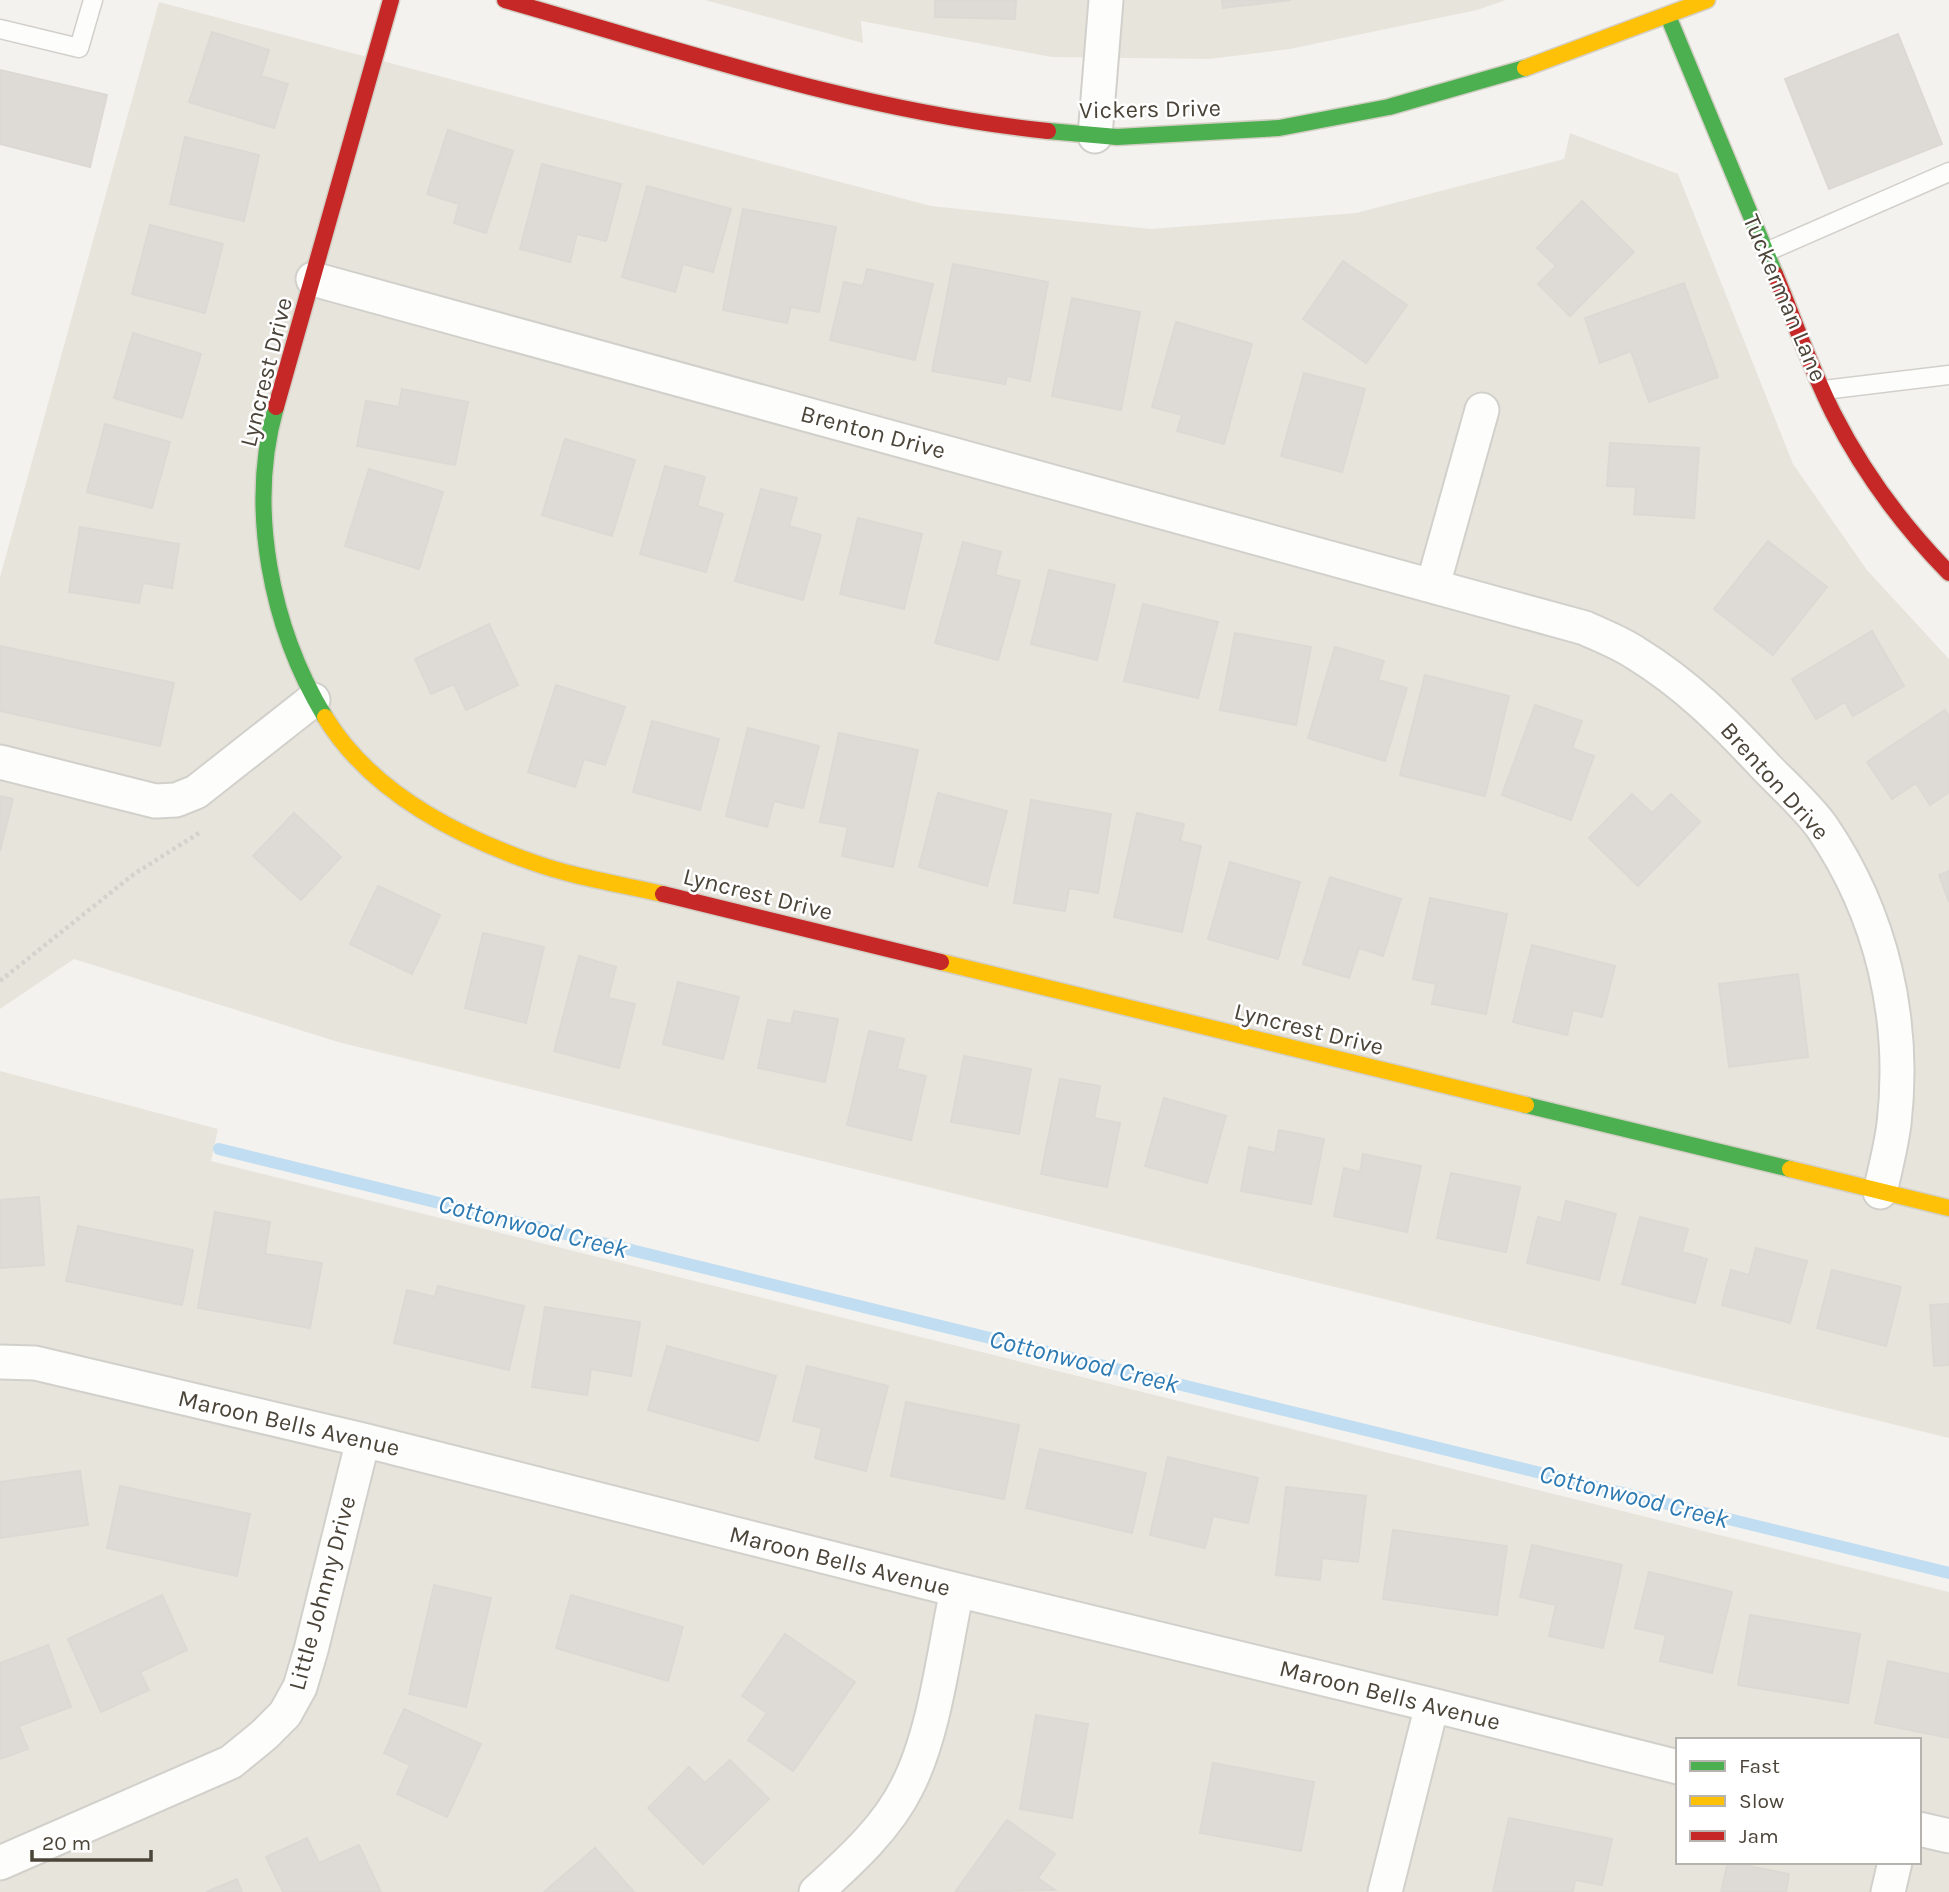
<svg xmlns="http://www.w3.org/2000/svg" width="1949" height="1892" font-family="Karla,sans-serif">
<style>
.residential{fill:#e7e4dc;fill-rule:evenodd}
.lines{fill:none;stroke-linecap:round;stroke-linejoin:round}
.stream{stroke:#c0ddf1;stroke-width:12}
.building{fill:#dedbd6;stroke:#dcd9d4;stroke-width:2}
.lane-casing{stroke:#d2d0cb;stroke-width:21}
.street-casing{stroke:#d2d0cb;stroke-width:37}
.fast-casing{stroke:#d3cfc5;stroke-width:19}
.slow-casing{stroke:#d3cfc5;stroke-width:19}
.jam-casing{stroke:#d3cfc5;stroke-width:19}
.path{stroke:#d3d2cc;stroke-width:4.5;stroke-dasharray:3.5 3.5;stroke-linecap:butt}
.lane{stroke:#fdfdfc;stroke-width:18}
.street{stroke:#fdfdfc;stroke-width:33}
.fast{stroke:#4caf50;stroke-width:16}
.slow{stroke:#ffc107;stroke-width:16}
.jam{stroke:#c62828;stroke-width:16}
.labels{text-anchor:middle;stroke-width:5;stroke-linejoin:round;paint-order:stroke}
.street-label{font-size:24px;fill:#4b4439;stroke:#fff}
.water-label{font-size:26px;font-style:italic;fill:#2e7ab2;stroke:#fff}
</style>
<rect width="100%" height="100%" fill="#f4f2ee"/>
<path class="residential" d="M705 0H1506L1477 10 1290 49 1209 59 1051 57 861 21 863 43Z
M159 2 931 206 1151 229 1356 213 1564 159 1570 133 1678 174 1793 464 1867 570 1949 659V1438L338 1042 74 959 0 1009V577Z
M0 1071 218 1129 211 1161 1949 1592V1892H0ZM1678 1740H1919V1862H1678Z"/>
<g class="lines">
<path class="stream" d="M219 1149 1949 1573"/>
</g>
<path class="building" d="M935 0H1016L1015 19 935 17Z
M1222 0H1291L1223 8Z
M212 32 269 50 261 76 288 84 274 128 189 102Z
M1898 34 1942 144 1829 189 1785 79Z
M0 70 107 95 90 167 0 144Z
M448 130 513 151 486 233 454 223 459 204 427 194Z
M185 137 259 155 244 221 170 204Z
M542 164 621 184 606 241 577 234 570 262 520 249Z
M647 186 731 209 713 272 683 264 675 292 622 277Z
M1582 201 1634 252 1570 316 1538 284 1556 266 1537 248Z
M743 209 836 227 819 312 791 307 787 323 723 310Z
M150 225 223 244 205 313 132 294Z
M1343 261 1407 305 1366 363 1303 319Z
M953 264 1048 282 1030 381 1007 376 1005 384 932 371Z
M867 269 933 284 915 360 830 340 844 282 863 286Z
M1684 283 1718 377 1649 402 1631 351 1600 363 1585 318Z
M1072 298 1140 312 1121 410 1052 396Z
M1176 322 1252 344 1224 444 1177 431 1182 415 1152 407Z
M133 333 201 354 182 418 114 398Z
M1304 373 1365 389 1342 472 1281 456Z
M402 389 468 402 455 465 357 446 366 401 399 407Z
M105 424 170 442 152 508 87 492Z
M565 439 635 460 612 536 542 515Z
M1610 443 1699 448 1694 518 1634 514 1636 487 1607 486Z
M665 466 705 477 697 506 723 514 706 572 640 554Z
M369 469 443 492 419 569 345 546Z
M761 489 797 498 789 526 821 535 803 600 735 581Z
M858 518 922 534 904 609 840 594Z
M80 527 179 544 172 588 143 583 139 603 69 592Z
M1768 541 1827 587 1773 655 1714 609Z
M963 542 1001 552 995 575 1020 581 998 660 935 643Z
M1049 570 1115 585 1097 660 1031 644Z
M1143 604 1218 622 1198 698 1124 681Z
M489 624 518 685 466 710 454 684 431 694 415 659Z
M1872 631 1904 686 1853 716 1845 702 1816 719 1792 679Z
M1235 633 1311 647 1296 725 1220 710Z
M0 646 174 683 160 746 0 711Z
M1335 647 1384 661 1378 680 1407 688 1385 761 1308 738Z
M1425 675 1509 696 1485 796 1400 775Z
M556 685 625 707 605 765 584 759 575 787 528 772Z
M1535 705 1582 721 1572 748 1594 756 1571 820 1502 795Z
M1945 710 1949 716V792L1930 805 1916 783 1892 799 1867 762Z
M652 721 719 739 700 810 633 792Z
M748 728 819 746 803 808 774 801 767 827 726 816Z
M839 733 918 750 893 867 842 856 848 827 820 822Z
M938 793 1007 811 987 886 919 867Z
M1632 794 1652 813 1671 794 1700 822 1638 886 1589 838Z
M0 796 13 799 0 851Z
M1031 800 1111 814 1098 893 1069 888 1065 911 1014 903Z
M294 813 341 857 301 900 253 856Z
M1137 813 1184 824 1180 841 1201 846 1182 932 1114 917Z
M1230 862 1300 882 1278 959 1208 939Z
M1949 871V902L1939 875Z
M1330 877 1401 899 1383 956 1359 948 1349 978 1303 964Z
M378 886 440 915 412 974 350 944Z
M1430 898 1507 914 1486 1014 1432 1004 1436 984 1413 979Z
M483 933 544 947 526 1023 465 1008Z
M1532 945 1615 966 1602 1017 1573 1010 1567 1035 1513 1022Z
M579 956 616 967 608 998 635 1004 619 1068 554 1051Z
M1798 974 1808 1057 1729 1067 1719 984Z
M678 982 739 997 723 1059 663 1044Z
M794 1011 838 1019 825 1082 758 1068 768 1020 791 1024Z
M869 1031 904 1039 897 1069 926 1076 911 1140 847 1125Z
M964 1056 1031 1069 1019 1134 951 1122Z
M1060 1079 1100 1086 1094 1118 1120 1123 1107 1187 1041 1174Z
M1164 1098 1226 1116 1207 1183 1145 1166Z
M1279 1130 1324 1139 1311 1204 1241 1191 1249 1147 1275 1153Z
M1363 1154 1421 1166 1407 1232 1334 1216 1344 1168 1360 1172Z
M1451 1173 1520 1187 1506 1252 1437 1238Z
M39 1197 44 1265 0 1268V1200Z
M1566 1201 1616 1214 1599 1280 1527 1263 1538 1217 1561 1223Z
M215 1212 270 1222 265 1254 322 1263 310 1328 198 1308Z
M1640 1217 1688 1229 1682 1252 1707 1259 1695 1303 1622 1284Z
M78 1226 193 1250 182 1305 66 1281Z
M1756 1248 1807 1261 1790 1323 1722 1305 1731 1270 1749 1275Z
M1832 1270 1901 1287 1886 1346 1817 1328Z
M438 1286 524 1306 509 1370 394 1343 407 1290 435 1297Z
M1949 1304V1365L1934 1366 1930 1305Z
M545 1307 640 1322 631 1376 591 1369 587 1395 532 1387Z
M667 1346 776 1376 758 1441 648 1410Z
M807 1366 888 1386 866 1471 815 1458 822 1428 793 1421Z
M906 1402 1019 1425 1004 1499 891 1476Z
M1040 1449 1146 1473 1132 1533 1026 1508Z
M1168 1457 1258 1478 1248 1523 1213 1516 1205 1548 1150 1535Z
M80 1471 88 1525 0 1538V1482Z
M120 1486 250 1514 237 1576 107 1548Z
M1286 1487 1366 1496 1358 1562 1322 1558 1320 1580 1276 1575Z
M1393 1530 1507 1546 1497 1615 1383 1599Z
M1532 1545 1622 1565 1603 1648 1549 1636 1556 1605 1520 1597Z
M1649 1572 1732 1592 1712 1673 1660 1661 1666 1635 1635 1628Z
M434 1585 491 1598 466 1707 409 1694Z
M162 1595 187 1650 140 1672 149 1690 101 1712 68 1639Z
M571 1595 683 1627 668 1681 556 1648Z
M1750 1615 1860 1634 1848 1703 1738 1685Z
M785 1634 855 1682 793 1771 748 1740 767 1713 742 1696Z
M48 1645 71 1707 19 1726 28 1749 0 1759V1663Z
M1888 1661 1949 1674V1738L1875 1723Z
M404 1709 481 1744 447 1817 397 1794 410 1765 384 1753Z
M1036 1715 1088 1724 1072 1818 1020 1809Z
M730 1760 769 1799 703 1864 648 1808 689 1767 705 1783Z
M1213 1763 1314 1782 1301 1851 1200 1833Z
M1509 1818 1612 1839 1602 1885 1575 1880 1573 1892H1493Z
M1007 1820 1055 1854 1038 1878 1055 1890 955 1892Z
M307 1838 319 1863 359 1845 381 1892H283L266 1857Z
M595 1848 634 1892H544Z
M1728 1862 1789 1874 1786 1892H1721Z
M237 1879 242 1892H206Z"/>
<g class="lines">
<defs>
<path id="lane" d="M0 29 79 48 93 0
M1766 252 1949 172
M1824 390 1949 375"/>
<path id="street" d="M1095 136 1106 0
M313 279 1585 628C1602 636 1621 643 1637 654 1686 684 1725 723 1764 765 1783 785 1806 805 1822 827 1882 915 1906 1019 1894 1124 1891 1147 1885 1170 1880 1192
M1433 585 1482 410
M0 762 155 801 176 800 196 792 313 700
M0 1362 35 1363 363 1440 957 1590 1432 1705 1678 1767
M1919 1829 1949 1836
M0 1863 231 1762 264 1735 285 1714 300 1687 311 1650 363 1440
M816 1892C849 1862 887 1828 907 1787 935 1733 944 1651 957 1590
M1385 1892 1432 1705
M1888 1892 1895 1862"/>
<path id="fast" d="M1668 16 1775 274
M1048 131 1117 137 1279 128 1389 107 1525 68
M276 407C247 508 271 628 325 717
M1526 1105 1790 1169"/>
<path id="slow" d="M1525 68 1707 0
M325 717C370 791 452 834 532 862 573 877 620 884 663 894
M941 962 1526 1105
M1790 1169 1949 1208"/>
<path id="jam" d="M505 0C683 51 862 112 1048 131
M1775 274C1794 320 1811 369 1833 413 1863 472 1903 526 1949 573
M276 407 391 0
M663 894 941 962"/>
</defs>
<use href="#lane" class="lane-casing"/>
<use href="#street" class="street-casing"/>
<use href="#fast" class="fast-casing"/>
<use href="#slow" class="slow-casing"/>
<use href="#jam" class="jam-casing"/>
<path class="path" d="M0 981 134 874 199 833"/>
<use href="#lane" class="lane"/>
<use href="#street" class="street"/>
<use href="#fast" class="fast"/>
<use href="#slow" class="slow"/>
<use href="#jam" class="jam"/>
</g>
<g class="labels">
<g class="street-label">
<text transform="translate(1150 109) rotate(-1)" y="8">Vickers Drive</text>
<text transform="translate(1785 298) rotate(67)" y="8">Tuckerman Lane</text>
<text transform="translate(266 372) rotate(-76)" y="8">Lyncrest Drive</text>
<text transform="translate(873 432) rotate(15)" y="8">Brenton Drive</text>
<text transform="translate(1775 781) rotate(48)" y="8">Brenton Drive</text>
<text transform="translate(758 894) rotate(14)" y="8">Lyncrest Drive</text>
<text transform="translate(1309 1029) rotate(14)" y="8">Lyncrest Drive</text>
<text transform="translate(289 1423) rotate(13)" y="8">Maroon Bells Avenue</text>
<text transform="translate(840 1561) rotate(14)" y="8">Maroon Bells Avenue</text>
<text transform="translate(322 1593) rotate(-75)" y="8">Little Johnny Drive</text>
<text transform="translate(1390 1695) rotate(14)" y="8">Maroon Bells Avenue</text>
</g>
<g class="water-label">
<text transform="translate(533 1226) rotate(14)" y="9">Cottonwood Creek</text>
<text transform="translate(1084 1361) rotate(14)" y="9">Cottonwood Creek</text>
<text transform="translate(1634 1496) rotate(14)" y="9">Cottonwood Creek</text>
</g>
</g>
<rect x="1676" y="1738" width="245" height="126" fill="#ffffff" stroke="#b7b4b0" stroke-width="2"/>
<rect x="1690" y="1761" width="35" height="10" fill="#4caf50" stroke="#b7b4b0" stroke-width="2"/>
<text x="1739" y="1773" font-size="21" fill="#4b4439">Fast</text>
<rect x="1690" y="1796" width="35" height="10" fill="#ffc107" stroke="#b7b4b0" stroke-width="2"/>
<text x="1739" y="1808" font-size="21" fill="#4b4439">Slow</text>
<rect x="1690" y="1831" width="35" height="10" fill="#c62828" stroke="#b7b4b0" stroke-width="2"/>
<text x="1739" y="1843" font-size="21" fill="#4b4439">Jam</text>
<path d="M32 1850v10h119v-10" fill="none" stroke="#4b4439" stroke-width="3.5"/>
<text x="42" y="1850" font-size="21" fill="#4b4439" stroke="#ffffff" stroke-width="5" paint-order="stroke">20 m</text>
</svg>
